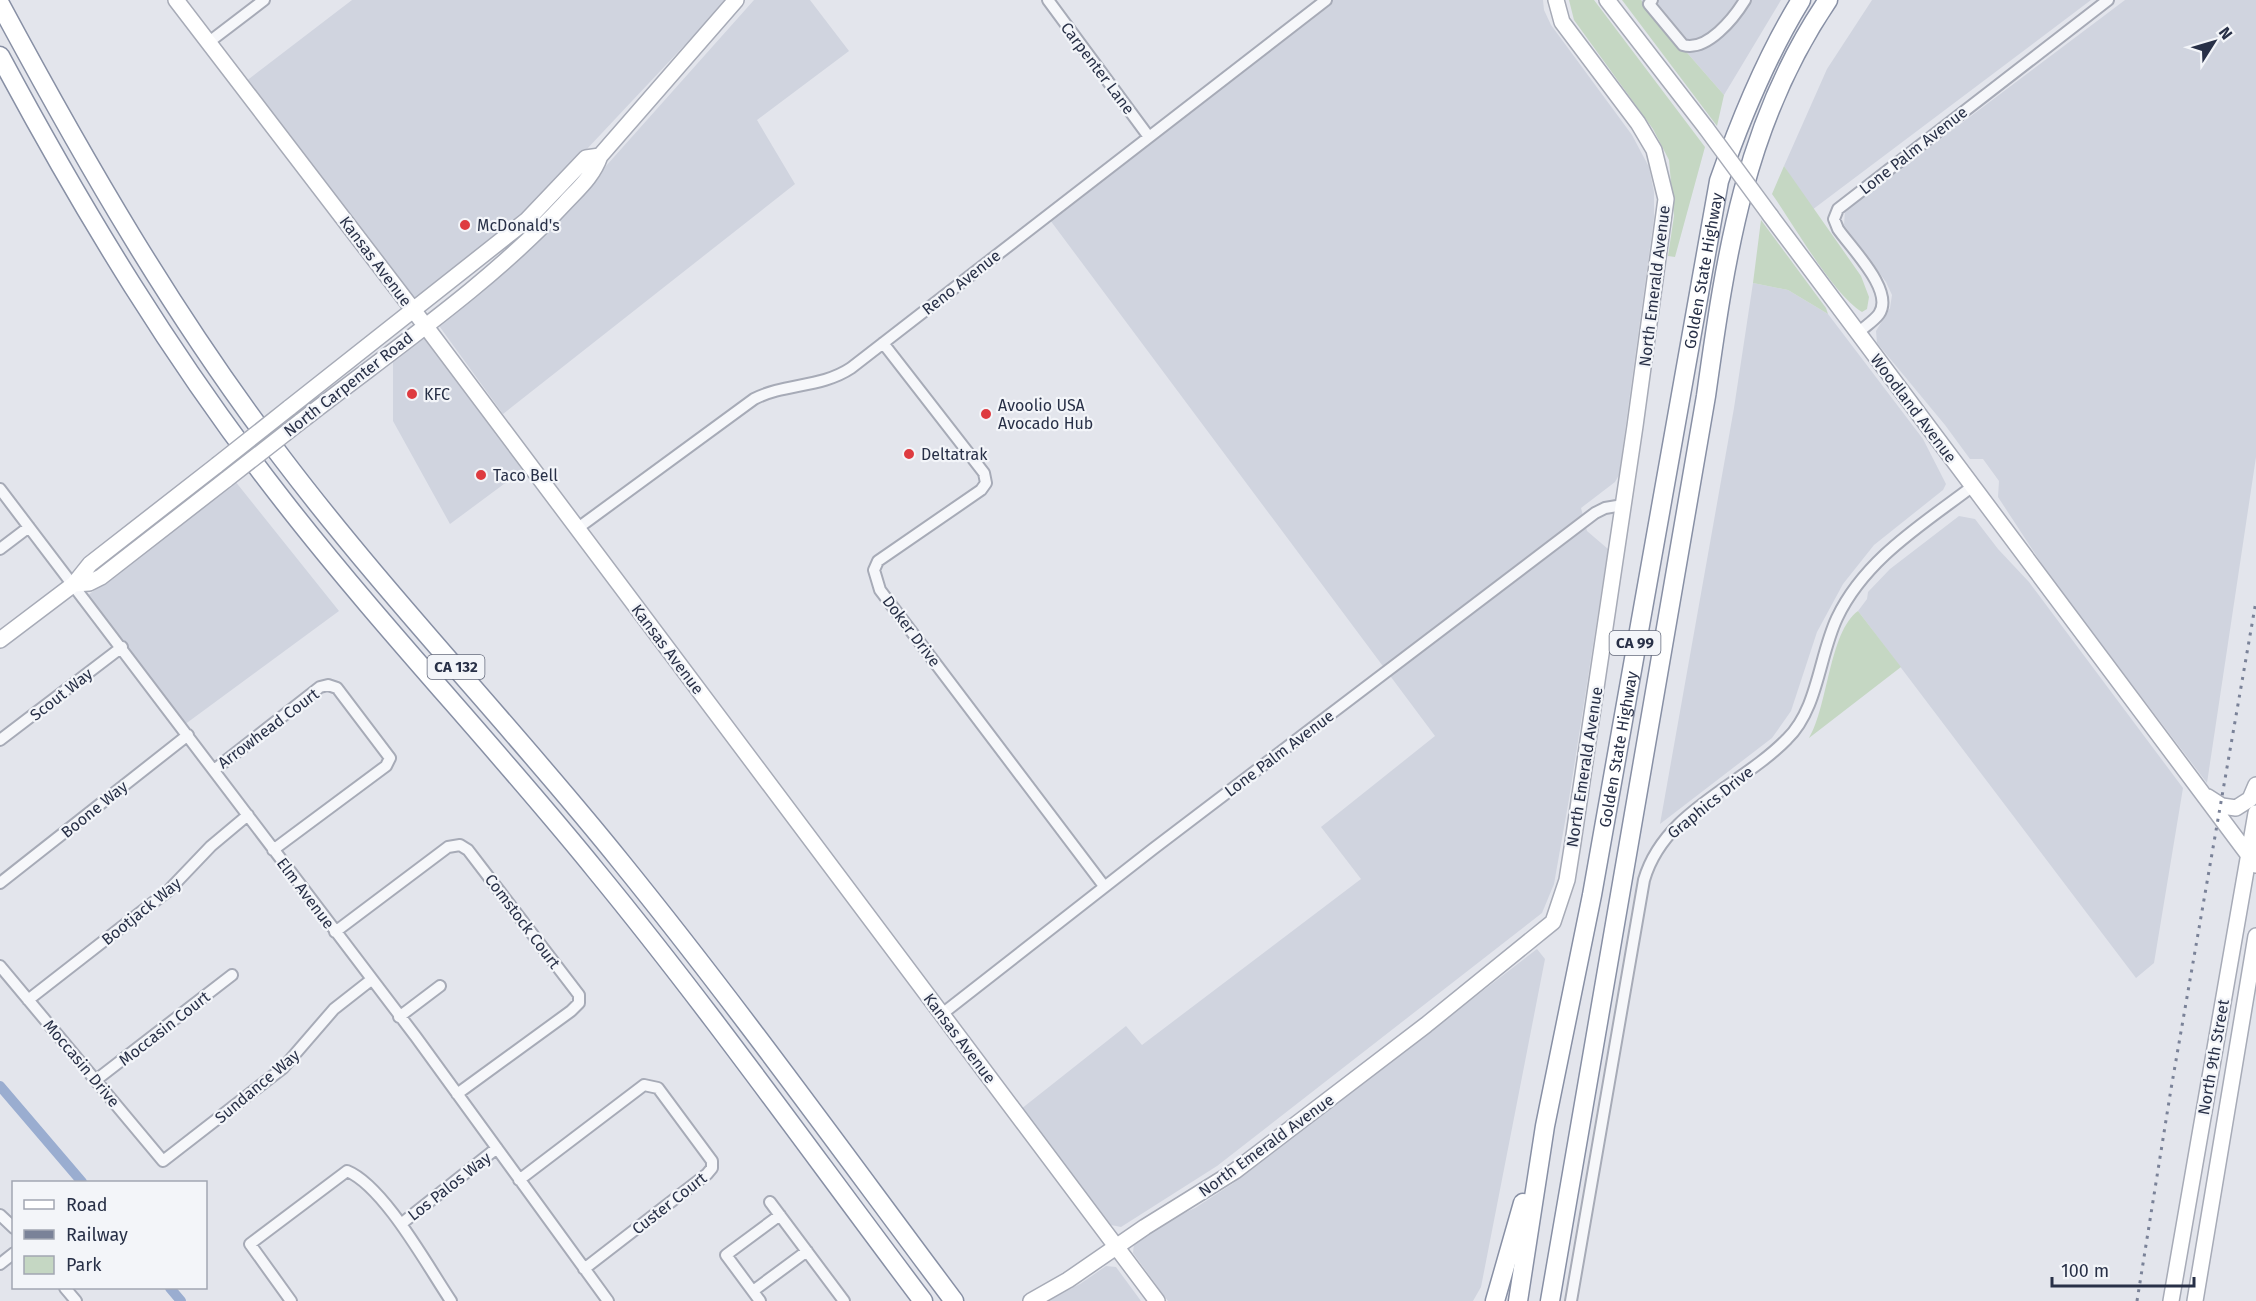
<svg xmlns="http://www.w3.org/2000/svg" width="2256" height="1301" font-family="'Fira Sans',sans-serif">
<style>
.built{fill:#d0d4df}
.green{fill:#c5d7c3}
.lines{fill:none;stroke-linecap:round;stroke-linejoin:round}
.canal{stroke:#9aadd0;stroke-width:10}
.street-casing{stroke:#a7abb7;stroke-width:14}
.secondary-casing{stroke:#a7abb7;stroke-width:18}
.highway-casing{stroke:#8890a5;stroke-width:21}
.street{stroke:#f6f7fa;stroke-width:10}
.secondary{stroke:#fff;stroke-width:15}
.highway{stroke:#fff;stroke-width:18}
.rail{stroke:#7a8298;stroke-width:3;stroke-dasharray:3 6;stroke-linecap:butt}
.secondary-bridge-casing{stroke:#a7abb7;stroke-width:18;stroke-linecap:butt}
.secondary-bridge{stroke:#fff;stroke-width:15}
.poi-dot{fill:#de3b40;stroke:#f3f5f9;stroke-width:2}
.labels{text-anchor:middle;stroke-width:4.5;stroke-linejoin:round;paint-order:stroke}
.shield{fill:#f3f5f9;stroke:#656b7c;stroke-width:1.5}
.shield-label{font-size:15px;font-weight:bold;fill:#283047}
.street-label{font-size:16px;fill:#283047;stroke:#f3f5f9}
.poi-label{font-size:16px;fill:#283047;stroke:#f3f5f9;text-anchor:start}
</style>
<rect width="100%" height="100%" fill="#e3e5ec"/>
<path class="built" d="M352 0H727L539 200 415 299 245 82Z
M754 0H810L849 51 757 120 795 184 503 414 437 323 548 231Z
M1330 0H1543L1544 10 1551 25 1632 135 1649 167 1654 192V218L1619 475 1615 482 1581 508 1587 531 1608 549 1569 799 1554 884 1542 913 1217 1166 1121 1227 1111 1225 1016 1113 1126 1026 1142 1045 1361 879 1321 827 1435 736 1047 216Z
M1641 0H1781L1724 95Z
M1872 0H2091L1812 210 1784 166 1827 69Z
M2125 0H2256V457L2207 783 2051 578 1998 497 1999 481 1983 459H1970L1945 425 1877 343 1876 331 1890 308 1892 295 1886 282 1844 225 1845 211Z
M1753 283 1788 290 1828 314 1923 439 1946 484 1943 490 1874 545 1843 584 1817 632 1791 711 1772 738 1660 824 1734 408Z
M425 332 527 467 450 524 393 421V359Z
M235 481 339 611 184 725 87 596Z
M1959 516 1975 519 1998 549 2029 582 2183 788 2154 963 2136 978 1858 611 1867 599 1868 592 1890 569Z
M1537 949 1545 959 1481 1287 1473 1301H1168L1133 1253 1134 1243 1173 1218 1195 1208 1232 1184Z
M1106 1266 1116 1267 1141 1301H1045L1080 1284Z"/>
<path class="green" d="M1569 0H1594L1705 147 1675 257 1668 256 1674 216 1669 160 1653 129 1574 20Z
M1622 0H1641L1724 95 1717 126Z
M1784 166 1861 276 1869 297 1867 309 1862 312C1832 293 1794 225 1772 194Z
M1761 220 1826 308 1828 314 1788 290 1753 283Z
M1858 611 1901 667 1809 738C1828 707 1829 632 1858 611Z"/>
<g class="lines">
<path class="canal" d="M0 1086 82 1182
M170 1288 181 1301"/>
<defs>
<path id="street" d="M1048 0 1149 137
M1652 0 1649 4 1683 45C1707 52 1734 18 1745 0
M209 42 264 0
M1858 333C1864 327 1874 321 1879 314 1895 291 1851 248 1838 229L1834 219 1838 209 2108 0
M883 343 984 473 986 483 981 490 878 561 874 570 880 590 1104 886
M0 489 416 1037 608 1301
M578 528 754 399C785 383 821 388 851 368L1326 0
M0 549 29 527
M0 740 122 647
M214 770 320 687 328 685 337 688 390 758 386 766 273 850
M0 883 188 735
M335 932 448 847 460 845 468 850 579 995V1003L571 1011 457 1094
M0 966 163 1161 283 1068 334 1009 371 980
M28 1000 168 891 211 846 248 815
M942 1014 1153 849 1595 513 1605 508 1623 505
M399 1017 440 986
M96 1080 232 975
M519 1180 644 1085 658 1088 712 1161V1168L707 1174 584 1269
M770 1202 844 1301
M0 1215 14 1228
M401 1224 497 1148
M0 1264 14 1253
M65 1288 76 1301
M753 1291 807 1251
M291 1301 250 1244 347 1171C384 1186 428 1267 451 1301
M760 1301 726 1255 780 1215
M1571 1301 1644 880C1664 811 1740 787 1787 739 1818 709 1819 656 1837 618 1865 559 1923 524 1973 486"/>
<path id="secondary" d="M176 0 424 324 1157 1301
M1607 0 1706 128
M1770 215 2256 865
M289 408 527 220 586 158 600 156
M300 422C388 353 489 285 565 203 579 188 593 176 600 156L736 0
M74 584 89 583 101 577 227 479
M0 640 74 584 90 564 217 465
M2208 797 2222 806 2236 808 2250 799 2256 785
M1031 1301 1068 1280 1145 1227 1235 1171 1426 1025 1553 922 1567 880 1573 842 1635 426 1666 199 1654 150 1638 123 1562 22 1556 0
M2171 1301 2256 813
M2195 1301 2256 936"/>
<g id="highway">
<path d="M0 4C85 162 173 315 282 458 388 598 511 725 621 862 736 1004 844 1154 954 1301"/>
<path d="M0 56C84 213 175 363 285 503 384 630 496 747 597 872 711 1011 815 1158 923 1301"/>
<path d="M1495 1301 1523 1203"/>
<path id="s1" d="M1518 1301 1545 1126 1592 895 1719 181C1741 118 1766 57 1801 0"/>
<path d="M1550 1301 1706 396C1726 253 1745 122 1828 0"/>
</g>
</defs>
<use href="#street" class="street-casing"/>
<use href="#secondary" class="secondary-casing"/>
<use href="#highway" class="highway-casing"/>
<use href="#street" class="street"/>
<use href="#secondary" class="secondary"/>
<use href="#highway" class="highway"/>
<path class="rail" d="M2137 1301 2171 1089 2256 601"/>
<defs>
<path id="secondary-bridge" d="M1706 128 1770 215
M217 465 289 408
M227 479 300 422"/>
</defs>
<use href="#secondary-bridge" class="secondary-bridge-casing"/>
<use href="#secondary-bridge" class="secondary-bridge"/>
</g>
<g class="poi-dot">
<circle cx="465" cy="225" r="6"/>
<circle cx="412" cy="394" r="6"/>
<circle cx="986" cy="414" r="6"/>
<circle cx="909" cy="454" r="6"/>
<circle cx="481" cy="475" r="6"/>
</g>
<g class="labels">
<g class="shield">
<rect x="1609.5" y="631" width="51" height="24" rx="4.5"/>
<rect x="427.5" y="655" width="57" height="24" rx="4.5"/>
</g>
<g class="shield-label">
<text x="1635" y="648">CA 99</text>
<text x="456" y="672">CA 132</text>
</g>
<g class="street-label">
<text transform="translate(1098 68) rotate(53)" y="6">Carpenter Lane</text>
<text transform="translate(1913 150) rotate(-38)" y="6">Lone Palm Avenue</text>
<text transform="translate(376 261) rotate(53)" y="6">Kansas Avenue</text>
<text dy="6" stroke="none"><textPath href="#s1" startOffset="1047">Golden State Highway</textPath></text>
<text transform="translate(961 282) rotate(-38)" y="6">Reno Avenue</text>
<text transform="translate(1654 286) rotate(-83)" y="6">North Emerald Avenue</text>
<text transform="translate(348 384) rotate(-38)" y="6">North Carpenter Road</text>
<text transform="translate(1914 408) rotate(53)" y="6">Woodland Avenue</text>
<text transform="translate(912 631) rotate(53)" y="6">Doker Drive</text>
<text transform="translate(668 649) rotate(53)" y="6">Kansas Avenue</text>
<text transform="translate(61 694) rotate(-38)" y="6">Scout Way</text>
<text transform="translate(268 728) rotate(-37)" y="6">Arrowhead Court</text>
<text dy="6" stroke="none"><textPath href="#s1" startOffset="561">Golden State Highway</textPath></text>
<text transform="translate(1279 753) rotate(-37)" y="6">Lone Palm Avenue</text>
<text transform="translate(1584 767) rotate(-81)" y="6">North Emerald Avenue</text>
<text transform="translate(1710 802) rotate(-39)" y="6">Graphics Drive</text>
<text transform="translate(94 809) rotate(-39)" y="6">Boone Way</text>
<text transform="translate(306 893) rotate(53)" y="6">Elm Avenue</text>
<text transform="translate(141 911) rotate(-39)" y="6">Bootjack Way</text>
<text transform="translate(523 921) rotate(53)" y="6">Comstock Court</text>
<text transform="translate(164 1028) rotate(-38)" y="6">Moccasin Court</text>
<text transform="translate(960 1038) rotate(53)" y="6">Kansas Avenue</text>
<text transform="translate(2213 1057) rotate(-80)" y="6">North 9th Street</text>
<text transform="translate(82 1063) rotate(50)" y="6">Moccasin Drive</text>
<text transform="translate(257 1086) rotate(-40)" y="6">Sundance Way</text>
<text transform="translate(1266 1145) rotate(-36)" y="6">North Emerald Avenue</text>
<text transform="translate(449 1186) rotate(-38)" y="6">Los Palos Way</text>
<text transform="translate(669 1203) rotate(-38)" y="6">Custer Court</text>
</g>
<g class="poi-label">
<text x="477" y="231">McDonald's</text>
<text x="424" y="400">KFC</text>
<text x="998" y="411">Avoolio USA<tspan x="998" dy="18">Avocado Hub</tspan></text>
<text x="921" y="460">Deltatrak</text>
<text x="493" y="481">Taco Bell</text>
</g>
</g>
<rect x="12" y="1181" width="195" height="108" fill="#f3f5f9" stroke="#a2a6b2" stroke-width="1.5"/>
<rect x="24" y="1200" width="30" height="9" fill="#ffffff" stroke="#a2a6b2" stroke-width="1.5"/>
<text x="66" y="1211" font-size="18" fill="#283047">Road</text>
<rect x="24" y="1230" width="30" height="9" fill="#7a8298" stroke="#a2a6b2" stroke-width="1.5"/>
<text x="66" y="1241" font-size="18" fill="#283047">Railway</text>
<rect x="24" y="1256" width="30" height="18" fill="#c5d7c3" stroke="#a2a6b2" stroke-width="1.5"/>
<text x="66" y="1271" font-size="18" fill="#283047">Park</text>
<g transform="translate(2214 42) rotate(53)" stroke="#f3f5f9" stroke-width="4.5" paint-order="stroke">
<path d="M0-4.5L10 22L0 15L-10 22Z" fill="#283047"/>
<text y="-9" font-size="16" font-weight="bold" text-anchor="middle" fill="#283047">N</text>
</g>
<path d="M2052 1277v9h142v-9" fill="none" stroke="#283047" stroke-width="3"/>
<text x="2061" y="1277" font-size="18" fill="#283047" stroke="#f3f5f9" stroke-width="4.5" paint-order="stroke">100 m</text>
</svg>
